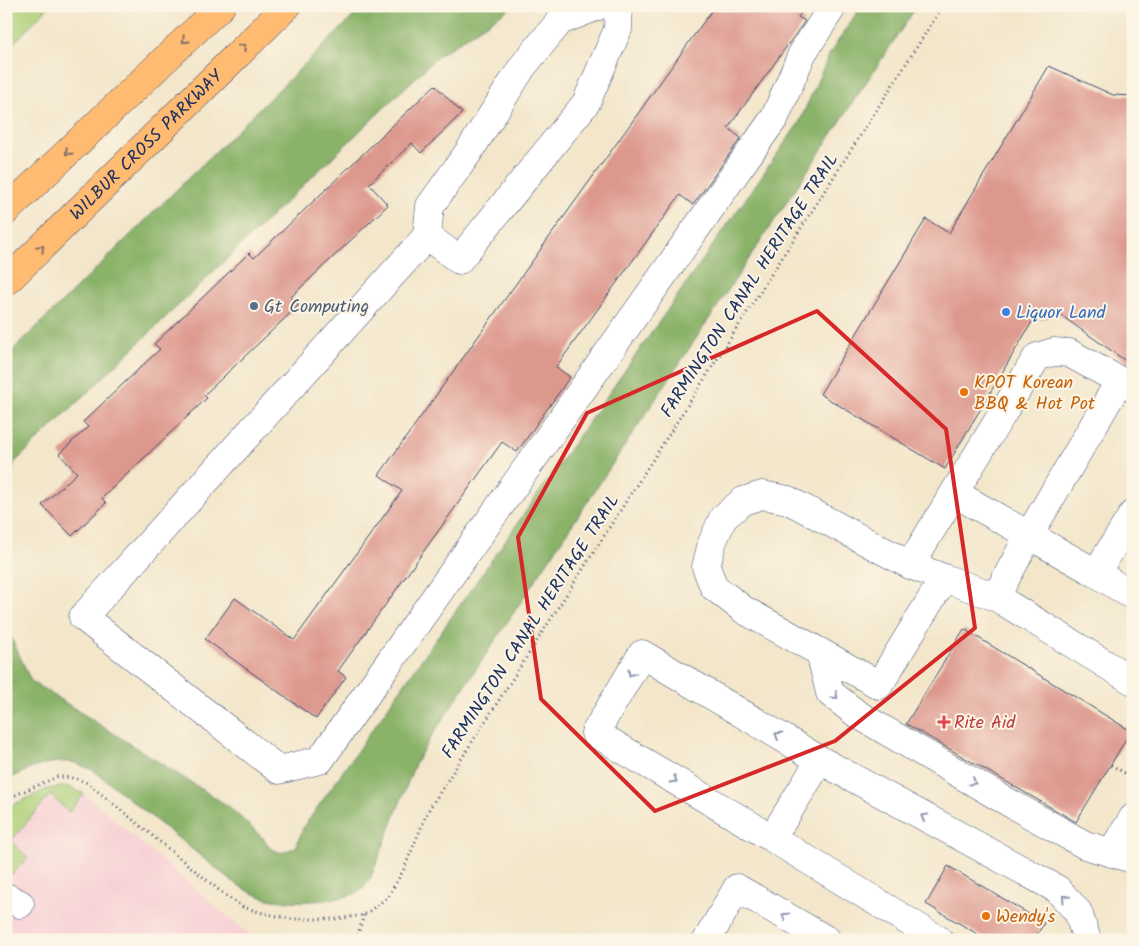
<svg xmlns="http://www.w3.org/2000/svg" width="1139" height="946" font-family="Kalam,sans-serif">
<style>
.built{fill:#f7cfd4}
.green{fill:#aed079;stroke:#64806c}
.forest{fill:#8ab269;stroke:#527064}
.building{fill:#dd988e}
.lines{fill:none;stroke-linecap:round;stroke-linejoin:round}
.minor-casing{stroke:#3b4a6e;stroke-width:29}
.highway-casing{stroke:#3b4a6e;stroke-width:29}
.path{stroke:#3b4a6e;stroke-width:3;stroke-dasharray:1 4;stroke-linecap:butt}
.minor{stroke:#fff;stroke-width:28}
.highway{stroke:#ffbb71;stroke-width:28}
.oneway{stroke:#826e67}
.oneway2{stroke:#8d97ae}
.marked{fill:none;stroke:#d62828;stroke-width:4;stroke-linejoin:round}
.service-dot{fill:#5c6f8a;stroke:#fcf5e5;stroke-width:2}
.shop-dot{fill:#3f7fe0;stroke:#fcf5e5;stroke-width:2}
.food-dot{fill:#e8710a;stroke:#fcf5e5;stroke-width:2}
.health-dot{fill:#e0444e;stroke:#fcf5e5;stroke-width:2}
.labels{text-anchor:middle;stroke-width:4;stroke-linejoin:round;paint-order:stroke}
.street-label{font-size:18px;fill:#1b2f5e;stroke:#fcf5e5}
.service-label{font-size:18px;fill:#4e5e75;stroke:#fcf5e5;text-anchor:start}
.shop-label{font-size:18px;fill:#366cbe;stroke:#fcf5e5;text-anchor:start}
.food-label{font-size:18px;fill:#c56008;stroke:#fcf5e5;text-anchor:start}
.health-label{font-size:18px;fill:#be3a42;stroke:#fcf5e5;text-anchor:start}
</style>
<rect width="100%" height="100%" fill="#fcf5e5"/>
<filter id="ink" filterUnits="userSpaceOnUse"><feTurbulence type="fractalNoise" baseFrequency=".02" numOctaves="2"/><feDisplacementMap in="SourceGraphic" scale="10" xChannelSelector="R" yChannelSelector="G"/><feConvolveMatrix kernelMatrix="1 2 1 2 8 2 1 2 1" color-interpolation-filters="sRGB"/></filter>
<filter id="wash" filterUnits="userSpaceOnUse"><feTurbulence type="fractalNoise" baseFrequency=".0096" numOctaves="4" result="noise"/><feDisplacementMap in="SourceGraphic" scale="20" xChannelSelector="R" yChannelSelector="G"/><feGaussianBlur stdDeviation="1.12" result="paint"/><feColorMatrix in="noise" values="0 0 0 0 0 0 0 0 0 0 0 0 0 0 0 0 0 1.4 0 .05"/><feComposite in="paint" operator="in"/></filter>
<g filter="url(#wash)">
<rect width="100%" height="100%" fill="#f3e6ca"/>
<path class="built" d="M58 792 84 794 255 940H6V815L28 797Z"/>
<path class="green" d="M6 6H49L6 51Z
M67 786 84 794 69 812 50 795 11 841 28 858 12 874 6 870V808L47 789Z"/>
<path class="forest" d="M364 6H513L438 56 14 463 6 518V357Z
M861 6H917L431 737 415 764 370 880C367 883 364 889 360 891 344 902 282 904 264 898 253 894 243 888 233 882L93 770C87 768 81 765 75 763 52 758 25 770 6 781V626L31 681 228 806 264 839 270 848 281 853 296 847 303 828 799 123 830 53Z"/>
<g id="blocks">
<path class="building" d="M715 6H806L798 17 805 21 728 128 741 138 693 205 680 195 556 367 570 377 517 452 502 442 338 671 346 677 316 719 205 639 235 598 294 640 402 491 379 475Z
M1049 66 1113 95 1133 96V366L1059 314 1032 322 945 469 820 394 926 219 949 233Z
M435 85 462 113 421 153 412 143 369 184 388 205 291 297 299 305 204 395 207 398 102 498 106 503 72 536 42 505 77 473 59 454 88 427 83 422 160 349 154 344 249 253 254 258Z
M964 629 1131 731 1076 822 906 724Z
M948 866 1044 923 1034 940H988L926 904Z"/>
</g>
</g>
<g filter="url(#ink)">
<use href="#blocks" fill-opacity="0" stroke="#3b4a6e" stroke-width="1"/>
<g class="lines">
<defs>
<path id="minor" d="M598 6 560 21 523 66 468 153 430 206 427 236 83 617 279 770 320 760 775 117 802 54 833 6
M427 236 459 260 586 103 618 29 619 6
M954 493 1096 573
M762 495 788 500 910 565 944 578 879 685 744 610 714 587 706 567 712 543 723 518 743 501Z
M1133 514 1096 573 1133 596
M910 565 1037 357 1053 352 1069 353 1133 388
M944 578 996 597 1133 681
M996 597 1029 535 1119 382
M820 652 830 693 857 714 999 797 1085 845 1133 859
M820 760 772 838 939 940
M772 838 595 733 642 654 820 760 1057 889 1078 912 1087 940
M1111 853 1133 818
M6 897 20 904
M707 940 737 888 827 940"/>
<g id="highway">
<path d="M6 211 221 6"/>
<path id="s1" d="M6 282 287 6"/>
</g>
</defs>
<use href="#minor" class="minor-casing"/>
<use href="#highway" class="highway-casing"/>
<path class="path" d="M1111 765 1133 778
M6 799 57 777C69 777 78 778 89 784L225 895 243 907 259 912 291 919H337L364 915 388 897 404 869 428 811 943 6
M356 940 364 915"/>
<use href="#minor" class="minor"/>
<use href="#highway" class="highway"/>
</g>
<defs><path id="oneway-chevron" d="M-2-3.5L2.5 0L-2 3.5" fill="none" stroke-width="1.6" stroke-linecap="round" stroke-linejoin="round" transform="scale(1.25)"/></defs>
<g class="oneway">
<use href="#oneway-chevron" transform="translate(185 40) rotate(136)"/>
<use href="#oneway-chevron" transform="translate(243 47) rotate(-44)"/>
<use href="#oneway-chevron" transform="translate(68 152) rotate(136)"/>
<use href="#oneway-chevron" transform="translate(41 248) rotate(-45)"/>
</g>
<g class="oneway2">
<use href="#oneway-chevron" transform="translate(631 673) rotate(121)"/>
<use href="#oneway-chevron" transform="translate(835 696) rotate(42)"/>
<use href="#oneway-chevron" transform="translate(778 735) rotate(-149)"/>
<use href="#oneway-chevron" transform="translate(674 780) rotate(31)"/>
<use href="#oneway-chevron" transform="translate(973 782) rotate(30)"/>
<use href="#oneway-chevron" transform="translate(924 817) rotate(-151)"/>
<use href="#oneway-chevron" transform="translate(1065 898) rotate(-133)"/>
<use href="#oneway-chevron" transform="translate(785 916) rotate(-150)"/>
</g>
</g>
<path class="marked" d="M817 311 946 429 975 628 835 741 655 811 541 699 518 537 587 413Z"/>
<circle class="service-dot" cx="254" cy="306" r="5"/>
<circle class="shop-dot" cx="1006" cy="312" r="5"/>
<g class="food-dot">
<circle cx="964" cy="392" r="5"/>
<circle cx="986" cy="916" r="5"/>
</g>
<path class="health-dot" d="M941.5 714.5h5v5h5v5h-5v5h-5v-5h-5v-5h5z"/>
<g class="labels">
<g class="street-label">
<text dy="6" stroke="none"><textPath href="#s1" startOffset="196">WILBUR CROSS PARKWAY</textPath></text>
<text transform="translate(749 285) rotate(-57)" y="6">FARMINGTON CANAL HERITAGE TRAIL</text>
<text transform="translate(530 626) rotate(-57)" y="6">FARMINGTON CANAL HERITAGE TRAIL</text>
</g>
<g class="service-label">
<text x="264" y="312">Gt Computing</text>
</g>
<g class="shop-label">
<text x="1016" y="318">Liquor Land</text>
</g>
<g class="food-label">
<text x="974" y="388">KPOT Korean<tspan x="974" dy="21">BBQ &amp; Hot Pot</tspan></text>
<text x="996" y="922">Wendy's</text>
</g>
<g class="health-label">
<text x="954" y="728">Rite Aid</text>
</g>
</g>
<rect width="1139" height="946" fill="none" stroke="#fcf5e5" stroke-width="25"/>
</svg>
